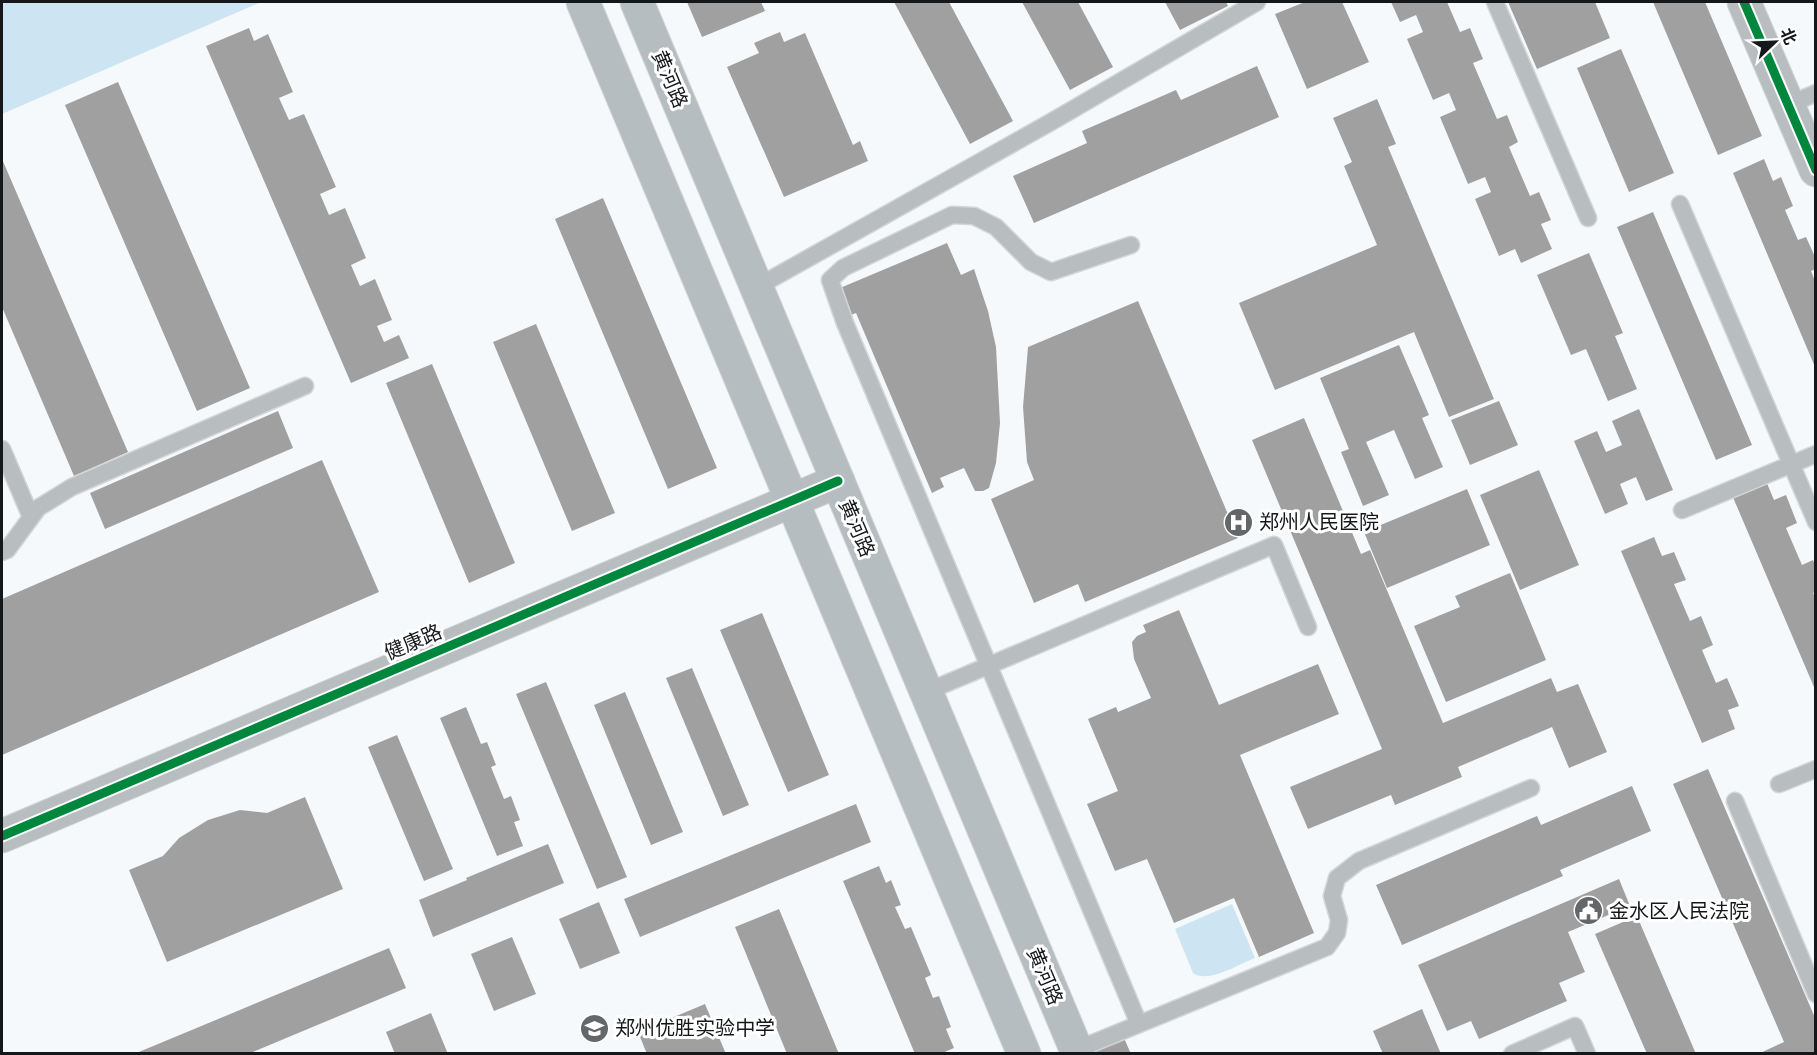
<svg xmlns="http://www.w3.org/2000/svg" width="1817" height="1055" font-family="'Golos Text','Noto Sans SC',sans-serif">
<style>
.green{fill:#cde4f2}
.building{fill:#a0a0a0}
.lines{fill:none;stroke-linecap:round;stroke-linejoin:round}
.lane-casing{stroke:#d3d5d6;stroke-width:19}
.street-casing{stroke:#d3d5d6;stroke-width:35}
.secondary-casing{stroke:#d3d5d6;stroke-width:35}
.lane{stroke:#b8bdc0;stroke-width:16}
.street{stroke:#b8bdc0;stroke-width:33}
.secondary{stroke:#b6bdc0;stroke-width:33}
.cycleway-casing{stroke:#fff;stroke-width:13}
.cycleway{stroke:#00873e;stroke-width:9}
.labels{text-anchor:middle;stroke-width:6;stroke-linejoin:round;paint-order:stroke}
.street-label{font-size:20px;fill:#15181a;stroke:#fff}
.poi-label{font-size:20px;fill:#15181a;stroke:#fff;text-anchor:start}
</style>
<rect width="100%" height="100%" fill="#f6f9fb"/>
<path class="green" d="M2 2H258L259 3 2 114Z
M1232 904 1255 958C1239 964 1208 984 1193 973L1175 929Z"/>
<path class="building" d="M687 2H761L765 11 702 37Z
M894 2H949L1013 121 970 144Z
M1022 2H1078L1113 67 1070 90Z
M1165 2H1226L1228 6 1180 30Z
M1305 2H1342L1369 62 1307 89 1275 14Z
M1391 2H1447L1460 32 1470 28 1483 59 1473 63 1497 119 1507 115 1518 142 1509 147 1530 196 1539 192 1551 220 1541 224 1552 249 1521 263 1515 249 1499 256 1475 199 1491 192 1485 177 1468 184 1440 117 1456 110 1449 93 1433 100 1407 39 1423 32 1416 15 1400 22Z
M1508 2H1595L1610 38 1537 69Z
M1653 2H1705L1762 136 1718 155Z
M249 28 254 41 268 34 293 92 279 98 289 120 304 114 336 187 320 194 329 215 345 208 366 258 351 265 360 286 375 279 392 320 377 326 384 342 399 335 409 358 351 383 206 46Z
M780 32 784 42 805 33 853 145 860 141 868 161 784 197 727 67 759 53 754 43Z
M1621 49 1674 173 1629 192 1577 68Z
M1257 66 1279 117 1034 223 1013 176 1087 143 1082 131 1176 90 1181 100Z
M118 82 250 388 197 411 65 105Z
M1377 99 1396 144 1388 147 1494 399 1449 417 1414 332 1275 390 1239 303 1377 245 1344 166 1352 162 1333 118Z
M2 159 128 452 74 476 2 307Z
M1764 159 1773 181 1781 177 1793 206 1785 210 1798 240 1806 237 1816 259V269L1811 271 1815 281V367L1733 173Z
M603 198 717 468 668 489 555 219Z
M1653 212 1752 445 1716 460 1617 227Z
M947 243 961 275 974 269 988 311 996 347 1000 423 996 463 989 488 983 491H975L964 468 940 478 944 487 932 493 856 313 851 315 840 288Z
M1589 253 1623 333 1615 336 1637 389 1608 401 1586 349 1571 355 1537 275Z
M1138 301 1238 538 1085 602 1078 584 1034 603 991 499 1034 480 1027 462 1023 407 1028 347Z
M536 324 615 513 572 531 493 342Z
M1399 345 1429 415 1422 418 1443 467 1415 479 1394 430 1366 442 1389 495 1363 506 1341 452 1349 449 1320 378Z
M432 364 515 563 469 583 386 383Z
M1499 401 1518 445 1470 465 1451 420Z
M1639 409 1673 490 1646 501 1636 477 1620 484 1628 504 1605 514 1574 441 1597 431 1606 452 1622 445 1612 421Z
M278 411 293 448 105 529 90 493Z
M1304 418 1361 554 1370 550 1443 723 1551 678 1557 692 1578 684 1607 752 1569 768 1552 727 1458 767 1462 777 1395 805 1391 795 1308 829 1290 787 1382 749 1252 440Z
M322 460 379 592 2 755V599Z
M1539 470 1579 565 1520 590 1480 495Z
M1766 481 1774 500 1786 495 1797 523 1786 528 1802 565 1813 560 1816 567V592L1813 593 1816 598V686L1814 687 1732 495Z
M1467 489 1490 545 1387 588 1364 532Z
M1654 537 1662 556 1674 552 1686 580 1674 584 1690 621 1701 616 1713 645 1702 650 1716 683 1727 678 1739 706 1728 710 1735 729 1702 743 1621 551Z
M1510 573 1546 660 1446 702 1414 626 1460 607 1455 596Z
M1179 610 1219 705 1318 664 1339 714 1240 755 1314 933 1259 957 1234 898 1174 923 1147 859 1115 871 1087 804 1118 791 1088 719 1116 707 1118 712 1151 698 1134 659 1132 642 1137 636 1146 632 1143 625Z
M762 613 829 775 788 792 720 630Z
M692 668 749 805 723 816 666 678Z
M546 682 627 877 597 889 516 694Z
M625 692 683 832 651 845 594 705Z
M466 707 481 744 487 742 496 765 491 767 504 799 511 796 520 820 514 822 523 846 497 856 440 718Z
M397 735 453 869 424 881 368 747Z
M1708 769 1816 1020V1054H1758L1784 1042 1673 784Z
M1632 786 1651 831 1560 870 1563 876 1402 945 1376 885 1537 816 1541 825Z
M305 797 343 889 167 962 129 870 163 856 179 838 208 820 240 810 267 813Z
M856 804 871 842 640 937 624 899Z
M548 844 564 883 433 937 419 900 467 880 466 878Z
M879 866 886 883 891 880 901 905 895 907 905 929 911 927 931 975 925 978 933 998 939 996 951 1027 946 1029 954 1048 940 1054H915L843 881Z
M1619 879 1630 906 1568 932 1585 972 1559 983 1567 1001 1479 1039 1471 1021 1447 1031 1418 965Z
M599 902 620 953 580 969 559 919Z
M779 909 839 1054H787L735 927Z
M1637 916 1696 1054H1647L1595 934Z
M512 937 536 994 494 1011 471 954Z
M389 948 406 988 248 1054H134Z
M705 1004 726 1054H647L638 1032Z
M1422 1009 1441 1054H1383L1373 1031Z
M431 1013 448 1054H395L386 1032Z
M1124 1038 1131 1054H1086Z"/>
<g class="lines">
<defs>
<path id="lane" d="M1495 2 1588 218
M1788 105 1816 93
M1680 204 1816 522
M1131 245 1051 272 1031 262 996 227 974 216 952 215 843 268 830 280 845 323 1139 1024
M757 287 1051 122 1257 2
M2 449 31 517
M1682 510 1816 454
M2 552 7 550 38 508 72 487 305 386
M926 692 1274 545 1308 627
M1779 784 1816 769
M1735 801 1816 994
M1076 1050 1327 947 1337 933 1339 920 1332 896 1337 878 1359 861 1531 788
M1512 1054 1575 1026 1587 1054"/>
<path id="street" d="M1744 2 1816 170
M2 836 838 481"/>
<path id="secondary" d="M583 2 1024 1054
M637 2 1078 1054"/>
</defs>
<use href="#lane" class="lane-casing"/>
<use href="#street" class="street-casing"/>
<use href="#secondary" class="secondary-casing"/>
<use href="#lane" class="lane"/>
<use href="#street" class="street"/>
<use href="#secondary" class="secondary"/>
<defs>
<path id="cycleway" d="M1744 2 1816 170
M2 836 838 481"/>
</defs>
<use href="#cycleway" class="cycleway-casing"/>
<use href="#cycleway" class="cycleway"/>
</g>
<defs>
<symbol id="hospital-disc" viewBox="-11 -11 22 22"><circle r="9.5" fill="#646769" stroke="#fff"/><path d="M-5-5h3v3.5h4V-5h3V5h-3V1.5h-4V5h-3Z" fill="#fff"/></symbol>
<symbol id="civic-disc" viewBox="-11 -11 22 22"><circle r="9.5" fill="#646769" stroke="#fff"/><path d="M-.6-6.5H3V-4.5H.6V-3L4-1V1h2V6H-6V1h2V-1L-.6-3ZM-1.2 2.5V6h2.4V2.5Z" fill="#fff"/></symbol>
<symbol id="school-disc" viewBox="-11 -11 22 22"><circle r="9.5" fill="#646769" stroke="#fff"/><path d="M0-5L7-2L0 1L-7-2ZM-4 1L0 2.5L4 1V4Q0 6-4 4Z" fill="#fff"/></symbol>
</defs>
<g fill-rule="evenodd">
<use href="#hospital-disc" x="1222" y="506" width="33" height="33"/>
<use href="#civic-disc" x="1572" y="894" width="33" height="33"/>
<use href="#school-disc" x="578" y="1012" width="33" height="33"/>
</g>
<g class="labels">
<g class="street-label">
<text transform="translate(670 79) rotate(67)" y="7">黄河路</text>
<text transform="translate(857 528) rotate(67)" y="7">黄河路</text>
<text transform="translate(413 642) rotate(-23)" y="7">健康路</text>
<text transform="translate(1045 976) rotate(67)" y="7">黄河路</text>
</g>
<g class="poi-label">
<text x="1259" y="529">郑州人民医院</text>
<text x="1609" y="918">金水区人民法院</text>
<text x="615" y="1035">郑州优胜实验中学</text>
</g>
</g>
<rect width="1817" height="1055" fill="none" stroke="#15181a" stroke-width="6"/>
<g transform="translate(1775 42) rotate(67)" stroke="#ffffff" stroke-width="4.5" paint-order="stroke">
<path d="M0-4.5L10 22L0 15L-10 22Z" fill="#15181a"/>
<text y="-9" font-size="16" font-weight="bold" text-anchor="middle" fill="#15181a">北</text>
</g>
</svg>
